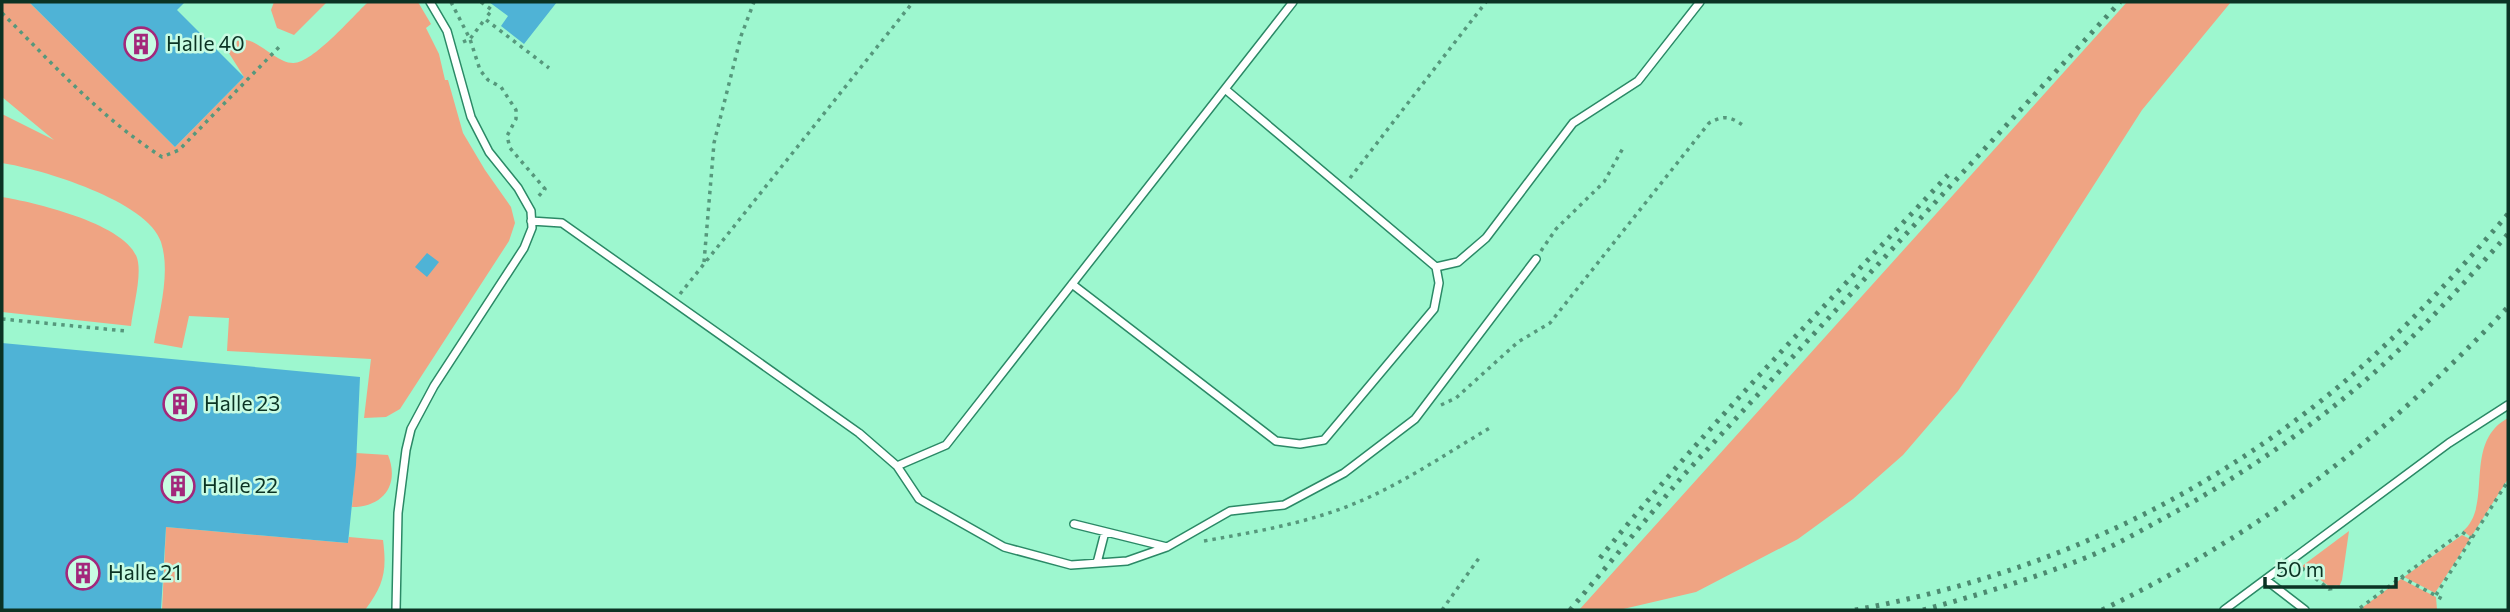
<svg xmlns="http://www.w3.org/2000/svg" width="2510" height="612" font-family="Commissioner,sans-serif">
<style>
.green{fill:#efa483}
.building{fill:#4fb3d6}
.lines{fill:none;stroke-linecap:round;stroke-linejoin:round}
.lane-casing{stroke:#2b8966;stroke-width:10}
.path{stroke:#56987c;stroke-width:3.5;stroke-dasharray:3.5 5;stroke-linecap:butt}
.lane{stroke:#fff;stroke-width:7}
.rail{stroke:#4c8a70;stroke-width:5;stroke-dasharray:3.5 7;stroke-linecap:butt}
.labels{text-anchor:middle;stroke-width:5;stroke-linejoin:round;paint-order:stroke}
.poi-label{font-size:21px;fill:#0b3324;stroke:#c8fce3;text-anchor:start}
</style>
<rect width="100%" height="100%" fill="#9df7cf"/>
<path class="green" d="M2 2H29L175 147 244 77 227 50C247 21 271 63 293 63 312 64 353 16 368 2H418L431 24 426 28 439 54 445 80H448L463 133 485 170 511 207 515 223 509 241 400 409 386 417 364 418 371 359 227 351 229 318 189 316 182 348 154 343C159 312 171 273 161 242 148 201 41 169 2 163V114L54 140 2 97Z
M274 2H327L294 35 277 28 271 10Z
M2127 2H2231L2142 110 2033 280 1958 391 1903 455 1853 499 1798 539 1696 592 1619 610H1579Z
M2 197C33 202 133 225 138 262 141 279 133 308 131 326L2 312Z
M2508 418V479L2471 537 2463 531C2494 505 2462 443 2508 418Z
M356 453 388 455C400 485 383 507 352 507Z
M166 527 348 543 349 537 383 540C387 571 384 585 365 610H162Z
M2349 531 2342 580 2339 587 2337 585 2330 587 2302 566Z
M2462 535 2470 539 2435 593 2404 577Z
M2401 579 2436 597 2437 610H2359Z"/>
<path class="building" d="M29 2H185L177 10 244 77 175 147Z
M489 2H557L524 44 501 26 508 16Z
M427 253 439 262 427 277 415 267Z
M2 343 360 377 356 465 348 543 166 527 161 610H2Z"/>
<g class="lines">
<defs>
<path id="lane" d="M531 221 562 223 859 433 897 466 946 445 1293 2
M1436 267 1458 262 1486 238 1573 123 1638 81 1700 2
M1072 284 1276 441 1300 444 1324 440 1434 309 1439 283 1436 267 1225 89
M897 466 919 499 1004 547 1071 565 1127 561 1167 547 1230 511 1284 505 1344 473 1415 419 1536 259
M1074 524 1167 547
M1097 563 1105 532
M2266 580 2305 610
M396 610 398 513 406 450 411 429 434 386 524 248 532 228 531 211 518 188 489 152 471 117 447 31 430 2
M2224 610 2449 443 2508 405"/>
</defs>
<use href="#lane" class="lane-casing"/>
<path class="path" d="M451 2 470 39 480 70 488 80 501 87 516 110V119L507 136 510 148 545 189 537 198
M481 2 492 10 485 19
M2 13C53 64 101 118 162 157L179 150 281 45
M463 42 470 39 485 19 549 68
M1350 178 1486 2
M1541 251 1556 229 1604 182 1623 148
M704 262 714 143 741 36 754 2
M680 294 913 2
M2 319 126 331
M1441 405 1456 398 1518 342 1550 323 1709 123C1724 115 1730 116 1744 126
M1204 541C1254 532 1303 524 1351 505 1401 485 1447 453 1493 426
M2302 568 2329 589 2335 588
M2401 577 2446 601
M2436 595 2508 481
M2360 608 2462 532 2471 538
M1442 610 1479 558"/>
<use href="#lane" class="lane"/>
<path class="rail" d="M1600 558C1708 424 1830 301 1948 175
M1570 610 1681 478 2120 2
M1855 610C2022 579 2168 517 2304 414 2380 357 2446 286 2508 214
M1923 610C1978 595 2032 579 2085 558 2113 547 2140 531 2166 517 2241 476 2311 428 2375 372 2423 329 2466 281 2508 234
M2102 610C2263 532 2386 436 2508 307"/>
</g>
<defs>
<symbol id="building-ring" viewBox="-11 -11 22 22"><circle r="9.5" fill="#c8fce3" stroke="#a3277b" stroke-width="1.5"/><path d="M-4-6H4V6H1V3H-1V6H-4ZM-2.5-4.3h1.7v1.8h-1.7ZM.8-4.3h1.7v1.8H.8ZM-2.5-1h1.7V.8h-1.7ZM.8-1h1.7V.8H.8Z" fill="#a3277b"/></symbol>
</defs>
<g fill-rule="evenodd">
<use href="#building-ring" x="122" y="25" width="38" height="38"/>
<use href="#building-ring" x="161" y="385" width="38" height="38"/>
<use href="#building-ring" x="159" y="467" width="38" height="38"/>
<use href="#building-ring" x="64" y="554" width="38" height="38"/>
</g>
<g class="labels">
<g class="poi-label">
<text x="166" y="51">Halle 40</text>
<text x="204" y="411">Halle 23</text>
<text x="202" y="493">Halle 22</text>
<text x="108" y="580">Halle 21</text>
</g>
</g>
<rect width="2510" height="612" fill="none" stroke="#0b3324" stroke-width="7"/>
<path d="M2265 577v10h131v-10" fill="none" stroke="#0b3324" stroke-width="3.5"/>
<text x="2276" y="577" font-size="21" fill="#0b3324" stroke="#c8fce3" stroke-width="5" paint-order="stroke">50 m</text>
</svg>
